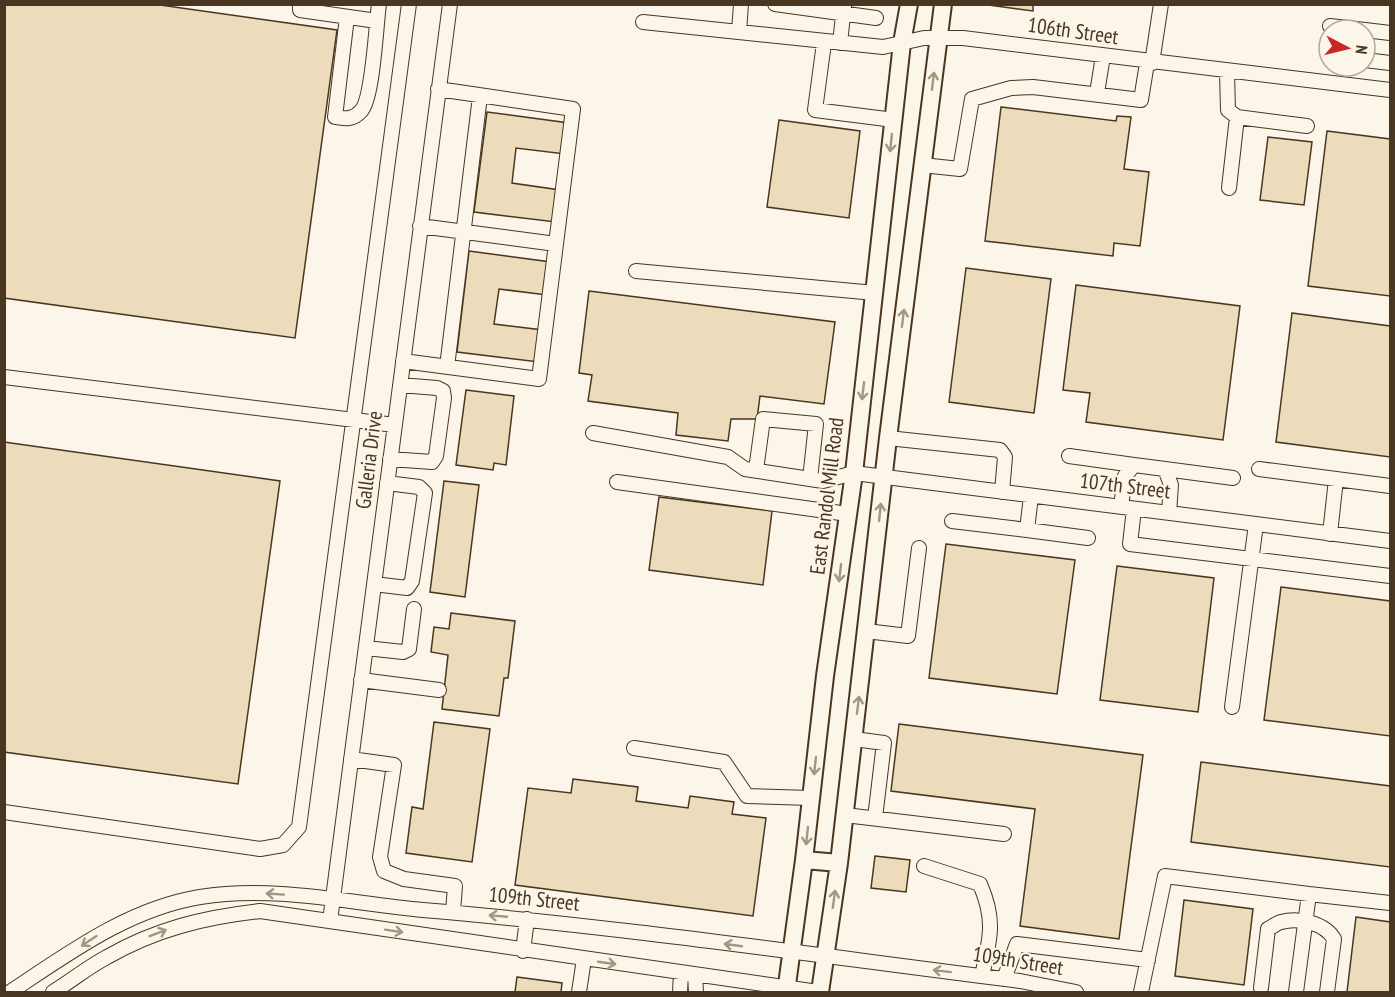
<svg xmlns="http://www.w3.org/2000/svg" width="1395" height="997" font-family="'PT Sans Narrow',sans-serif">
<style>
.building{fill:#ecdcbc;stroke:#4a3520;stroke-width:1.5}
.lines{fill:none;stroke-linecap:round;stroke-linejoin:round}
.minor-casing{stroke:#4a3520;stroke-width:16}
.major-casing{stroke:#4a3520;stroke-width:20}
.minor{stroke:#fbf6e9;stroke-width:14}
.major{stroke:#fbf6e9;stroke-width:16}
.oneway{stroke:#a29684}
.labels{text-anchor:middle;stroke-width:4.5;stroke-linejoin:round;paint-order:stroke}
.street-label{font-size:21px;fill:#4a3520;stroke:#fbf6e9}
</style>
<rect width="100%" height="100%" fill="#fbf6e9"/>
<path class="building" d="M4 4H153L337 30 295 338 4 298Z
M981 4H1033V11Z
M1001 107 1116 121 1117 116 1131 117 1124 169 1149 172 1140 246 1114 243 1113 256 985 241Z
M487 112 569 123 565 154 516 148 512 183 560 190 556 222 474 212Z
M779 120 860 131 849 218 767 207Z
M1327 131 1390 139V296L1308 286Z
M1268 137 1312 142 1304 205 1260 200Z
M469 251 551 262 547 295 499 289 494 324 543 330 539 362 457 352Z
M966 268 1051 279 1034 413 949 402Z
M1076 285 1240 306 1223 440 1086 422 1090 393 1063 390Z
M589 291 835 322 824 404 760 396 757 419H731L728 441 676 435 678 413 588 401 592 375 579 373Z
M1292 313 1390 326V457L1276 442Z
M466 390 514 396 506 465 494 463 493 470 456 465Z
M4 442 280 481 238 784 4 752Z
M444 481 479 485 465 597 430 592Z
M659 497 772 511 763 585 649 570Z
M946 544 1075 560 1057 694 929 678Z
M1117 566 1214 578 1198 712 1100 700Z
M1281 587 1390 601V736L1264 720Z
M451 613 515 621 508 678H504L499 716 442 709 448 655 431 652 434 627 449 629Z
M434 722 490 729 472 862 406 853 412 807 423 809Z
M899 724 1143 755 1119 939 1020 926 1035 809 891 791Z
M1201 762 1390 786V867L1191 842Z
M573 779 638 787 636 801 688 808 690 796 734 802 732 814 766 818 753 916 515 885 528 788 571 793Z
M875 856 910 860 906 892 871 888Z
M1184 900 1253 909 1244 985 1175 976Z
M1356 917 1390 922V992H1347Z
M517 977 562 983 561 992H515Z"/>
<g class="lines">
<defs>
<path id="minor" d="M300 4V10L377 21
M775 4 876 18
M347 17 335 117C345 119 353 120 361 111 373 99 376 25 379 4
M643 22 883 47 924 38H963L1390 90
M1330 26 1365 30
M1365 30 1390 33
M739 32 741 4
M824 43 815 110 894 120
M840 43 844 6
M1365 60 1390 63
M1152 63 1161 4
M1227 72 1228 110 1237 117 1307 126
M1097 93 1103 56
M922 165 960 169 972 99 1011 88 1033 87 1141 100 1147 63
M1229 188 1237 117
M420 226 556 244
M636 271 875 293
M403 361 539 379 573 109 438 89
M447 367 480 96
M4 377 395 425
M593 433 728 457 745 469 823 481 854 473 1390 541
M888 438 1000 450 1005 457 1002 492
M1069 456 1134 465
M390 459 432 462 436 456 444 398 443 391 437 388 400 385
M1165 469 1233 478
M1259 469 1336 479 1330 534
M756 470 763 419 816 424 810 479
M1336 479 1390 486
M617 482 848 514
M1031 496 1027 530 1088 538
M1121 507 1125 476 1134 465 1165 469 1171 485 1169 513
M1134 509 1130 544 1390 576
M952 521 1027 530
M374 584 407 588 412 581 425 493 419 487 387 483
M866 631 908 636 919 548
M366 648 403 652 409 649 414 609
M361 680 439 690
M1232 707 1256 524
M854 739 884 743 875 818
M634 748 724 762 747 796 811 798
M351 759 394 765 380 857 384 871 404 879 455 886 453 912
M4 812 260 849 283 845 299 827 409 4
M845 815 1004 834
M924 866 980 884C996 921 990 938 982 976
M1309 894 1390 903
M330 921 450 4
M523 951 527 919
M695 975 696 992
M1004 979 1017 944 1148 960
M1261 988 1268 929C1272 927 1277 923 1281 922 1298 917 1325 923 1334 939L1327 992
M10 992C69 953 128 909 200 897 274 885 349 903 423 910 623 927 821 956 1020 981L1076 992
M53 992C71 981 88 967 107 957 156 929 205 917 260 911L818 992
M579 992 584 959
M680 992 681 973
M1141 992 1165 876 1309 894 1296 992"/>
<path id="major" d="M804 860 839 863
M786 992 804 860 825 676 854 473 902 43 909 4
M820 992 839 863 888 438 943 4"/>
</defs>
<use href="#minor" class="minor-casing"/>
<use href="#major" class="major-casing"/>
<use href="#minor" class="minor"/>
<use href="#major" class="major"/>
</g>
<defs><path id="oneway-shaft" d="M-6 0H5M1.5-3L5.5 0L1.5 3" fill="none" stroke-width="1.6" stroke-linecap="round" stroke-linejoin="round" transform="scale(1.5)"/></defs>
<g class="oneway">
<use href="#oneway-shaft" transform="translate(933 81) rotate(-83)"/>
<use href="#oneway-shaft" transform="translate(891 143) rotate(96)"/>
<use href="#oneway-shaft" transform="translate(903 318) rotate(-83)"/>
<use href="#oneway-shaft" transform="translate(863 391) rotate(97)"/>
<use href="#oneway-shaft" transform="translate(880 512) rotate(-84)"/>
<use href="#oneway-shaft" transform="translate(840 573) rotate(97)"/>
<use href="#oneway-shaft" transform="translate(858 705) rotate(-83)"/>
<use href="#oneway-shaft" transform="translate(815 766) rotate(96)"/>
<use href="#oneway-shaft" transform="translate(807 836) rotate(96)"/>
<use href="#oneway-shaft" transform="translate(275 894) rotate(-176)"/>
<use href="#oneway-shaft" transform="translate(834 899) rotate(-82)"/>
<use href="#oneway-shaft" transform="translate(498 916) rotate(-175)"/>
<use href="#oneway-shaft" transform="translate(394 931) rotate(9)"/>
<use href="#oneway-shaft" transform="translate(158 933) rotate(-21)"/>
<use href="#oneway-shaft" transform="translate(89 941) rotate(147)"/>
<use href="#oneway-shaft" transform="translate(733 945) rotate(-172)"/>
<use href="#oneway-shaft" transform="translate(607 963) rotate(8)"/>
<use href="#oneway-shaft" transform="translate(942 971) rotate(-173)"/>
</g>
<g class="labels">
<g class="street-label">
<text transform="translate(1073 31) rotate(8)" y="7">106th Street</text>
<text transform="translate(369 460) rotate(-83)" y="7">Galleria Drive</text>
<text transform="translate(1125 486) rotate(7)" y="7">107th Street</text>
<text transform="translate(827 496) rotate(-83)" y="7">East Randol Mill Road</text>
<text transform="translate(534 899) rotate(6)" y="7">109th Street</text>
<text transform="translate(1018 961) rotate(9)" y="7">109th Street</text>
</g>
</g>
<rect width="1395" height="997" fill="none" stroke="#4a3520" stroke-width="12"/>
<g transform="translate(1347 48) rotate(97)"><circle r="28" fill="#fbf6e9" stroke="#b4a999" stroke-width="1.5"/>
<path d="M0-4.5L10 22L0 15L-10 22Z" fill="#c62828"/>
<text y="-9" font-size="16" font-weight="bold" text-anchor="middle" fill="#4a3520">N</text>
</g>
</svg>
